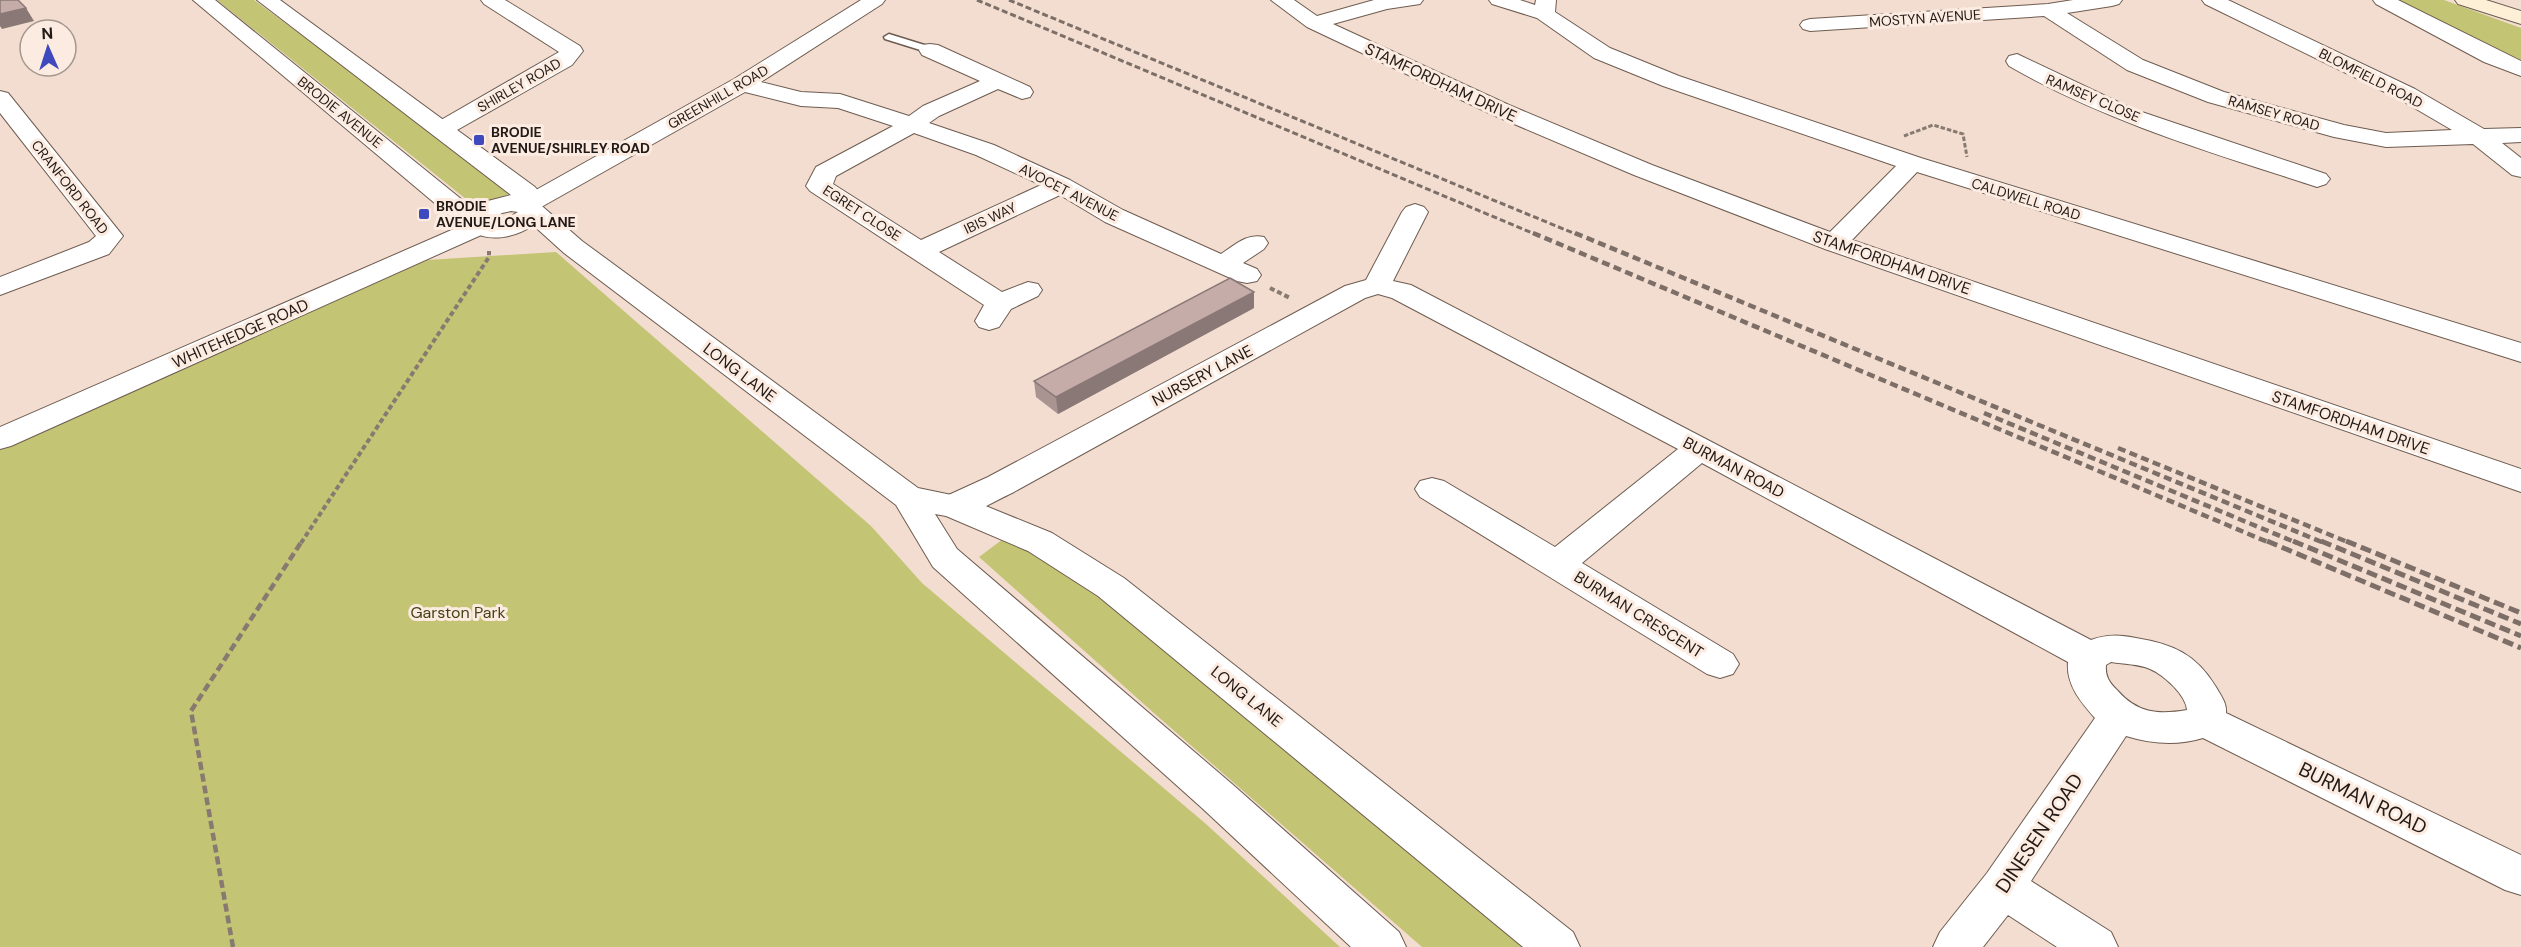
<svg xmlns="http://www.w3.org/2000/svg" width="2521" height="947" font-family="'DM Sans',sans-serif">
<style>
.green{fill:#c3c574}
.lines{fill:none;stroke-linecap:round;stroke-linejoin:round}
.service-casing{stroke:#6e5c50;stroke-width:3}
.minor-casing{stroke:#6e5c50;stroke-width:2}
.tertiary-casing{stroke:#6e5c50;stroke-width:2}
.secondary-casing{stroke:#6e5c50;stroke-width:2}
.path-far2{stroke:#887a71;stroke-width:3;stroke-dasharray:4.5 2;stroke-linecap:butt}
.path-far1{stroke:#887a71;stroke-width:4;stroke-dasharray:5 3;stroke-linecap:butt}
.path{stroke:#887a71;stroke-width:4.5;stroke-dasharray:8 4;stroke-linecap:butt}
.service{fill:#fff;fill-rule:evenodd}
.minor{fill:#fff;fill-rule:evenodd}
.tertiary{fill:#fff;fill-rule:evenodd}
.secondary{fill:#fef0d6;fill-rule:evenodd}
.rail-far2{stroke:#7d6f67;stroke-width:3;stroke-dasharray:6 3;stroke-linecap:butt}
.rail-far1{stroke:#7d6f67;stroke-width:4.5;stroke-dasharray:8 4.5;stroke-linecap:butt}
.rail{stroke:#7d6f67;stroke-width:5;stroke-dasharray:11 5;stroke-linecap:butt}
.wall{fill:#a99491}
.shaded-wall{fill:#8a7876}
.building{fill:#c5aca9;stroke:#8a7876;stroke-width:1.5}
.poi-dot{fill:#3d49bd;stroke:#fcebe0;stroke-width:2}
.labels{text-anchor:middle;stroke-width:6;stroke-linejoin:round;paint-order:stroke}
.far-street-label{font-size:14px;fill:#221a16;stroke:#fcebe0}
.far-poi-label{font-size:14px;font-weight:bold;fill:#221a16;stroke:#fcebe0;text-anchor:start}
.street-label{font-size:16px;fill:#221a16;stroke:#fcebe0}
.park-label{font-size:16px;fill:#434317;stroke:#fcebe0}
.near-street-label{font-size:20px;fill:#221a16;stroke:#fcebe0}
</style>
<rect width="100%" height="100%" fill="#f2ddd0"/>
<path class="green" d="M217 0H254L514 192 476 207Z
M2394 0H2444L2521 28V60Z
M556 252 871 526 922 583 1206 824 1340 947H0V450L427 260Z
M1003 539 1045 559 1121 608 1532 947H1422L1155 714 979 557Z"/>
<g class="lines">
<defs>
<path id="service" d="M889 34 934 48 935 50 930 53 885 39 884 37Z"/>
<path id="minor" d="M481 0H505L580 46 583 51 572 65 450 134 442 136 434 134 430 129 434 124 559 52 484 4Z
M861 0H885L882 4 761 82 801 92 840 94 909 116 923 106 980 81 922 55 919 50 922 45 930 44 938 45 1030 87 1033 92 1030 97 1022 99 998 89 939 116 929 123 994 145 1070 180 1123 210 1221 254C1236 244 1247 233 1264 237L1268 243 1264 249 1243 263 1257 269 1261 275 1257 281 1247 283 1237 281 1105 222 1060 195 939 252 1002 292 1028 282 1038 284 1042 290 1038 296 1011 309 999 327 989 330 979 327 975 321 984 305 810 191 806 186 816 167 893 126 838 108 801 106 745 92 536 210 527 213 518 210 514 205 518 200 734 79ZM914 133 976 155 1041 185 921 240 833 184 836 176Z
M1271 0H1294L1317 16 1374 0H1423L1420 4 1387 9 1333 24 1509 105 1652 165 1830 232 1896 166 1663 86 1594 58 1537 18 1492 4 1489 0H1520L1535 5 1536 0H1556L1555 12 1610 48 1679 76 1921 158 2521 343V362L1917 172 1852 240 2521 469V492L1825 249 1634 175 1493 115 1307 27Z
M2073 0H2122L2119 4 2112 6 2067 13 2143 60 2224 92 2344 125 2386 133 2452 130 2399 99 2205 4 2202 0H2228L2415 89 2484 129 2521 128V142L2502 143 2521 158V177L2512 175 2473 144 2386 147 2334 137 2208 102 2127 70 2044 16 1810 31 1803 29 1800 25 1803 21 1810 19 2048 4Z
M2373 0H2398L2521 61V76L2484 62 2376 4Z
M2017 54 2133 109 2326 174 2330 179 2326 184 2317 187 2308 184C2206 151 2103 120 2009 66L2006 61 2009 56Z
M0 91 8 93 123 236 109 254 0 295V277L89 242 96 236 0 113Z
M1415 204 1424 207 1428 212 1393 281 1411 285 2091 640C2108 634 2119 635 2136 638 2173 644 2196 654 2216 687 2221 696 2227 703 2226 713L2521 855V895L2505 890 2203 738C2177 746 2152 744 2126 736L2031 881 2111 932 2118 947H2057L2008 915 1983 947H1933L1940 932 1987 873 2095 718C2081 702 2066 685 2068 662L1702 463 1582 563 1733 654 1739 664 1733 674 1720 678 1707 674 1420 497 1415 489 1420 481 1432 478 1444 481 1555 547 1678 449 1392 298 1378 294 1365 298 1012 493C990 503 966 521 942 514L937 506 942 498 988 477 1345 286 1366 280 1402 212 1406 207ZM2111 662C2123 664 2139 664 2150 669 2164 675 2186 695 2187 710 2157 715 2137 713 2117 690 2109 682 2105 676 2106 665Z
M479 218 488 220 492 226 488 232 11 446 0 449V427Z"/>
<path id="tertiary" d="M193 0H215L471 207 484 202 511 195 257 0H280L535 187 539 192 535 200 582 241 918 488 966 498 1052 533 1124 578 1573 932 1580 947H1523L1098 596 1028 551 946 516 935 514 957 549 1232 784 1399 932 1406 947H1351L1202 808 933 567 896 505 564 253 533 225C517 237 489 243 472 231 465 226 464 223 456 221ZM511 211 518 212 502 221 491 220 502 213Z"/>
<path id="secondary" d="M2455 0H2486L2521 11V24L2458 4Z"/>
</defs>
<use href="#service" class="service-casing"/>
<use href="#minor" class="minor-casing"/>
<use href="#tertiary" class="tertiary-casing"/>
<use href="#secondary" class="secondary-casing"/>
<path class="path-far2" d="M1904 136 1933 125 1963 134 1967 157"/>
<path class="path-far1" d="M1270 288 1290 298
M301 543 489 257V251"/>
<path class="path" d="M233 947 191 711 302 541"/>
<use href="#service" class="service"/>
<use href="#minor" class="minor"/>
<use href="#tertiary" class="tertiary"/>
<use href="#secondary" class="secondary"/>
<path class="rail-far2" d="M977 0 1537 235
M1009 0 1578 235"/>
<path class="rail-far1" d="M1533 233 2270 543
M1575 233 2324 543
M1984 413 2297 543
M2118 448 2350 543"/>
<path class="rail" d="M2267 541 2521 648
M2293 541 2521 636
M2321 541 2521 624
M2346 541 2521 613"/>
</g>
<path class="wall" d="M1254 308 1058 414 1036 397 1034 381Z"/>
<path class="shaded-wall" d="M26 8 34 21 2 29 0 26V14Z
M1254 292V308L1058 414 1056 397Z"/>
<path class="building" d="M0 0H18L26 8 0 14Z
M1230 278 1254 292 1056 397 1034 381Z"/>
<g class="poi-dot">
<rect x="473" y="134" width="12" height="12" rx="3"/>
<rect x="418" y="208" width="12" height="12" rx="3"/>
</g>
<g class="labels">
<g class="far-street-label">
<text transform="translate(1925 18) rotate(-4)" y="5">MOSTYN AVENUE</text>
<text transform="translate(2371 78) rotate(27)" y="5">BLOMFIELD ROAD</text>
<text transform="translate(519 85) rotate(-30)" y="5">SHIRLEY ROAD</text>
<text transform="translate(718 97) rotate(-30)" y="5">GREENHILL ROAD</text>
<text transform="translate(2093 98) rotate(23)" y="5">RAMSEY CLOSE</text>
<text transform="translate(340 112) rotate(39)" y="5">BRODIE AVENUE</text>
<text transform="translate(2274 113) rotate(16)" y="5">RAMSEY ROAD</text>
<text transform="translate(70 187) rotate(52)" y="5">CRANFORD ROAD</text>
<text transform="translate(1069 192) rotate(27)" y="5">AVOCET AVENUE</text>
<text transform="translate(2026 199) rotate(17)" y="5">CALDWELL ROAD</text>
<text transform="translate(862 213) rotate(33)" y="5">EGRET CLOSE</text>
<text transform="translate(990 218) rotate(-25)" y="5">IBIS WAY</text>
</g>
<g class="far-poi-label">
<text x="491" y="137">BRODIE<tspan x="491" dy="16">AVENUE/SHIRLEY ROAD</tspan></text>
<text x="436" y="211">BRODIE<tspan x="436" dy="16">AVENUE/LONG LANE</tspan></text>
</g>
<g class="street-label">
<text transform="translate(1441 82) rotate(25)" y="6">STAMFORDHAM DRIVE</text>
<text transform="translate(1892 262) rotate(19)" y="6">STAMFORDHAM DRIVE</text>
<text transform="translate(240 333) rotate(-24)" y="6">WHITEHEDGE ROAD</text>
<text transform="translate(740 372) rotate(37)" y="6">LONG LANE</text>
<text transform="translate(1202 375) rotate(-28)" y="6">NURSERY LANE</text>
<text transform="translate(2351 422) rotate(19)" y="6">STAMFORDHAM DRIVE</text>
<text transform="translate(1734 467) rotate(28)" y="6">BURMAN ROAD</text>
<text transform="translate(1639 614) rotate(32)" y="6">BURMAN CRESCENT</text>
<text transform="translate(1247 696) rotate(39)" y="6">LONG LANE</text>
</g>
<g class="park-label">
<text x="458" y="618">Garston Park</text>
</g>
<g class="near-street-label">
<text transform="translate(2363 798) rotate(26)" y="7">BURMAN ROAD</text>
<text transform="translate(2039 833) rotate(-56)" y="7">DINESEN ROAD</text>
</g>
</g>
<g transform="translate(48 48) rotate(357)"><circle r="28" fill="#fcebe0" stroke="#a5978f" stroke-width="1.5"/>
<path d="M0-4.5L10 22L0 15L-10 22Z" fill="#3d49bd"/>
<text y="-9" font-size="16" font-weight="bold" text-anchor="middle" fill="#221a16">N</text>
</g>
</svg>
